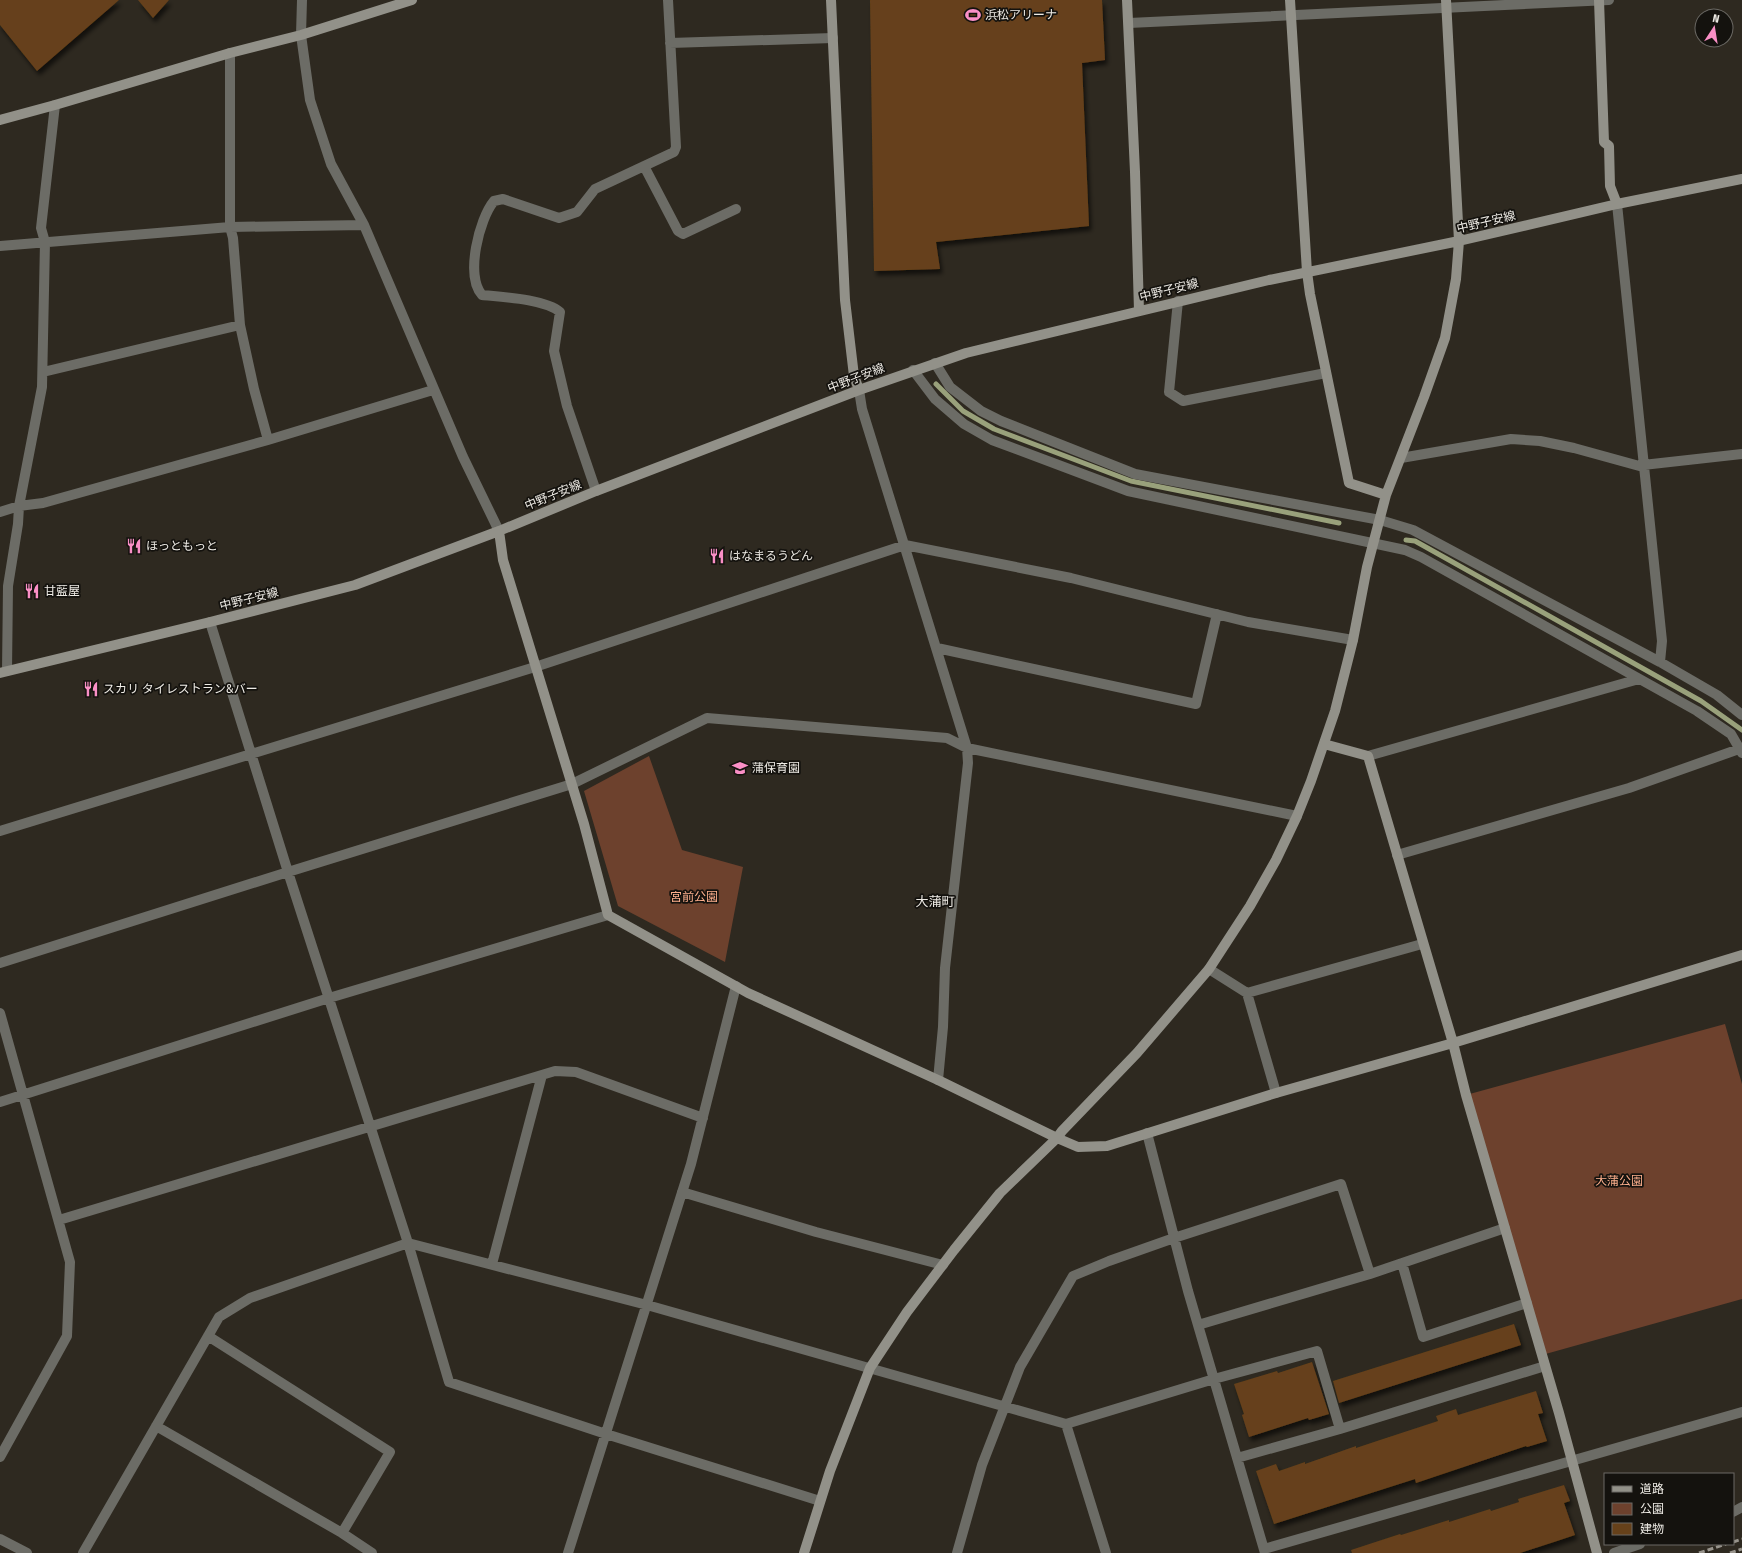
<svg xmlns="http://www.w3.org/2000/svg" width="1742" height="1553" font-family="'Fira Sans Condensed','Noto Sans JP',sans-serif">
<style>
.green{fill:#6d412d}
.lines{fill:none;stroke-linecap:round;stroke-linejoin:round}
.stream{stroke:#99a17b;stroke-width:5}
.building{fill:#66411a;filter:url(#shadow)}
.street{stroke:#6c6c66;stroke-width:10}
.secondary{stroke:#929189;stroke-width:10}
.rail{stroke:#98948c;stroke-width:3;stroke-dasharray:6 3;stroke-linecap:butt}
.labels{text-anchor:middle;stroke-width:3.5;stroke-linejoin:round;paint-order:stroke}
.poi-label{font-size:12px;fill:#eeebe5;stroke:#14120e;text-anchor:start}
.street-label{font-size:12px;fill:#eeebe5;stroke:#14120e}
.park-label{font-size:12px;fill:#feb08d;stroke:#14120e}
.neighbourhood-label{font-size:13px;fill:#eeebe5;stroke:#14120e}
</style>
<defs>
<filter id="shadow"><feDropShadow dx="2.5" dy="4.5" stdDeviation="2" flood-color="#0009"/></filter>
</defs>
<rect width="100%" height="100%" fill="#2e2920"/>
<path class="green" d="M649 756 682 850 743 867 725 962 618 906 584 791Z
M1725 1024 1742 1084V1299L1542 1355 1466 1095Z"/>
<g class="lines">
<path class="stream" d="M936 384 963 411 994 429 1131 481 1339 523
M1406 540 1415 541 1701 701 1742 730"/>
</g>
<path class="building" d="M0 0H119L37 71 0 25Z
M138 0H169L153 18Z
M870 0H1102L1105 60 1082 63 1089 226 936 242 940 269 874 271Z
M1514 1324 1521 1345 1339 1403 1333 1381Z
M1312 1362 1329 1414 1309 1420 1308 1418 1249 1437 1242 1415 1244 1414 1234 1384 1277 1371 1278 1373Z
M1536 1391 1543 1413 1538 1414 1547 1441 1527 1447 1526 1446 1416 1483 1415 1479 1274 1524 1256 1471 1276 1464 1279 1471 1305 1462V1464L1356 1446V1448L1380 1440 1438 1421 1436 1416 1456 1409 1458 1415Z
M1564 1485 1570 1501 1564 1503 1575 1535 1554 1542 1520 1553H1352L1351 1550 1400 1534 1401 1535 1449 1520V1522L1490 1509 1491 1511 1519 1502 1518 1499Z"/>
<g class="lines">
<path class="street" d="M302 0 301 35 310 100 331 164 364 225 463 457 499 531
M1129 23 1609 0
M670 43 833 38
M230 53V227L233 238 240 325 254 389 268 440
M644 166 678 231 683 234 736 209
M1617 204 1662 641 1660 662
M0 246 230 227 364 225
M1178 301 1169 392 1183 401 1326 373
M935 363 950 387 981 411 1001 421 1135 474 1380 520 1413 530 1660 662 1717 695 1742 715
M913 370 935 399 964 424 992 440 1128 491 1405 550 1421 557 1697 711 1731 734 1742 753
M43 372 240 325
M859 390 862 409 967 748 968 763 945 968 943 1027 938 1080
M1401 458 1511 439 1540 441 1574 448 1643 467
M1643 465 1742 454
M596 491 567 406 554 351 560 312C545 299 502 297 482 295 465 276 479 219 494 201L503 199 559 218 577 212 595 189 674 152 676 147 668 0
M0 512 19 506 43 503 268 440 433 390
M210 622 288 872 408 1243 449 1382 606 1434 820 1501
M937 648 1196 704 1217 614
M7 671 8 586 18 524 19 506 42 387 45 242 41 228 55 105
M1368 756 1639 679
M0 831 535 667 905 545 1071 578 1248 622 1353 640
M1397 855 1629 788 1742 748
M0 963 288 872 572 784 707 718 947 738 967 748 1297 816
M1209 969 1247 993 1276 1093
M1247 993 1422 944
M0 1013 70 1262 67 1336 0 1457
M0 1102 329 998 608 915
M1147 1133 1188 1291 1265 1553
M682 1192 816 1232 943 1265
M59 1220 555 1071 576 1072 703 1118
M1402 1263 1423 1337 1527 1303
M492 1264 542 1075
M1198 1325 1370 1274
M208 1336 390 1452 342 1533
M1066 1424 1214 1379 1317 1351 1340 1429 1545 1366
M156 1426 342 1533 372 1553
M1237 1458 1340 1429
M1733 1512 1742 1507
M0 1539 27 1553
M1264 1549 1742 1412
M83 1553 219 1317 250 1298 408 1243 647 1305 1066 1424 1106 1553
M568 1553 691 1164 736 986
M957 1553 982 1465 1020 1367 1073 1276 1109 1261 1174 1238 1341 1184 1370 1274 1505 1228
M1614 1553 1640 1544"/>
<path class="secondary" d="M831 0 845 300 854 376 859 390
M1127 0 1135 172 1139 311
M1290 0 1307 272 1310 294 1349 483 1386 495
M1599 0 1604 142 1609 146 1610 186 1617 204
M0 120 55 105 230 53 301 35 412 0
M499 531 503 560 584 824 608 915 748 993 938 1080 1057 1138 1078 1147 1107 1146 1276 1093 1453 1043 1742 955
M0 673 210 622 355 585 499 531 596 491 859 390 966 353 1269 280 1459 241 1617 204 1742 179
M1324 744 1368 756 1453 1043 1466 1095 1559 1413 1597 1553
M804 1553 830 1471 870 1368 907 1312 954 1250 1000 1193 1057 1138 1062 1131 1137 1053 1209 969 1250 906 1276 860 1297 816 1311 781 1335 711 1353 640 1367 567 1386 495 1424 397 1445 338 1456 279 1459 241 1446 0"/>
<path class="rail" d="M1733 1542 1742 1539
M1699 1553 1726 1544
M1730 1553 1742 1549"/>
</g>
<defs>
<symbol id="stadium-bare" viewBox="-9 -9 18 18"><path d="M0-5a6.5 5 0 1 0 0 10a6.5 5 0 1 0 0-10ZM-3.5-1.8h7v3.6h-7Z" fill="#fa8fc6" stroke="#14120e" stroke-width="2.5" paint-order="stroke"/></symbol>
<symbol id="restaurant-bare" viewBox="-9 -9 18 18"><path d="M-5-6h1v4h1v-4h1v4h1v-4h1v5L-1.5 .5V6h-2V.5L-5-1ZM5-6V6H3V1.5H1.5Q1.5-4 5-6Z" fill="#fa8fc6" stroke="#14120e" stroke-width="2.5" paint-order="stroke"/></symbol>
<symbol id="school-bare" viewBox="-9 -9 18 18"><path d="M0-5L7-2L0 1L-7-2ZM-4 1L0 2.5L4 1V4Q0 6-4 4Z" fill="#fa8fc6" stroke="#14120e" stroke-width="2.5" paint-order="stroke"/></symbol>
</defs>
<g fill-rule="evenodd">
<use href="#stadium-bare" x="962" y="4" width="22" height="22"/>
<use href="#restaurant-bare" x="123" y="535" width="22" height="22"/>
<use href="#restaurant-bare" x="706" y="545" width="22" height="22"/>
<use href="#restaurant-bare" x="21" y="580" width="22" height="22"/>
<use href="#restaurant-bare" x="80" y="678" width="22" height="22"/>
<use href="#school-bare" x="729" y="757" width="22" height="22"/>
</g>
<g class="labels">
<g class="poi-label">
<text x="985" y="19">浜松アリーナ</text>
<text x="146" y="550">ほっともっと</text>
<text x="729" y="560">はなまるうどん</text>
<text x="44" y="595">甘藍屋</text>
<text x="103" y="693">スカリ タイレストラン&amp;バー</text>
<text x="752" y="772">蒲保育園</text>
</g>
<g class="street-label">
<text transform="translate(1486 222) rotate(-13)" y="4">中野子安線</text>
<text transform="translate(1169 290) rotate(-14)" y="4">中野子安線</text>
<text transform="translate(856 378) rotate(-21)" y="4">中野子安線</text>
<text transform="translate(553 495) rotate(-22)" y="4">中野子安線</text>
<text transform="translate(249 599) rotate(-14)" y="4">中野子安線</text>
</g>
<g class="park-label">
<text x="694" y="901">宮前公園</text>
<text x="1619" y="1185">大蒲公園</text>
</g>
<g class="neighbourhood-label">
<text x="935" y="906">大蒲町</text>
</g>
</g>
<rect x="1604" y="1473" width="130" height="72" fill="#14120e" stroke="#6b6964"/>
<rect x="1612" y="1486" width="20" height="6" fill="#929189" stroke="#6b6964"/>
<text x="1640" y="1493" font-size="12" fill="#eeebe5">道路</text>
<rect x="1612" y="1503" width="20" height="12" fill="#6d412d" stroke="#6b6964"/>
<text x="1640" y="1513" font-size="12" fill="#eeebe5">公園</text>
<rect x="1612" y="1523" width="20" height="12" fill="#66411a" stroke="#6b6964"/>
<text x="1640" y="1533" font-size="12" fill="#eeebe5">建物</text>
<g transform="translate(1714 28) rotate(12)"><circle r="19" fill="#14120e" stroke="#6b6964"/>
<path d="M0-3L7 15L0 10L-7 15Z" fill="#fa8fc6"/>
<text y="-6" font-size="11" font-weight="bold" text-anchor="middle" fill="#eeebe5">N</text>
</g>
</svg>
